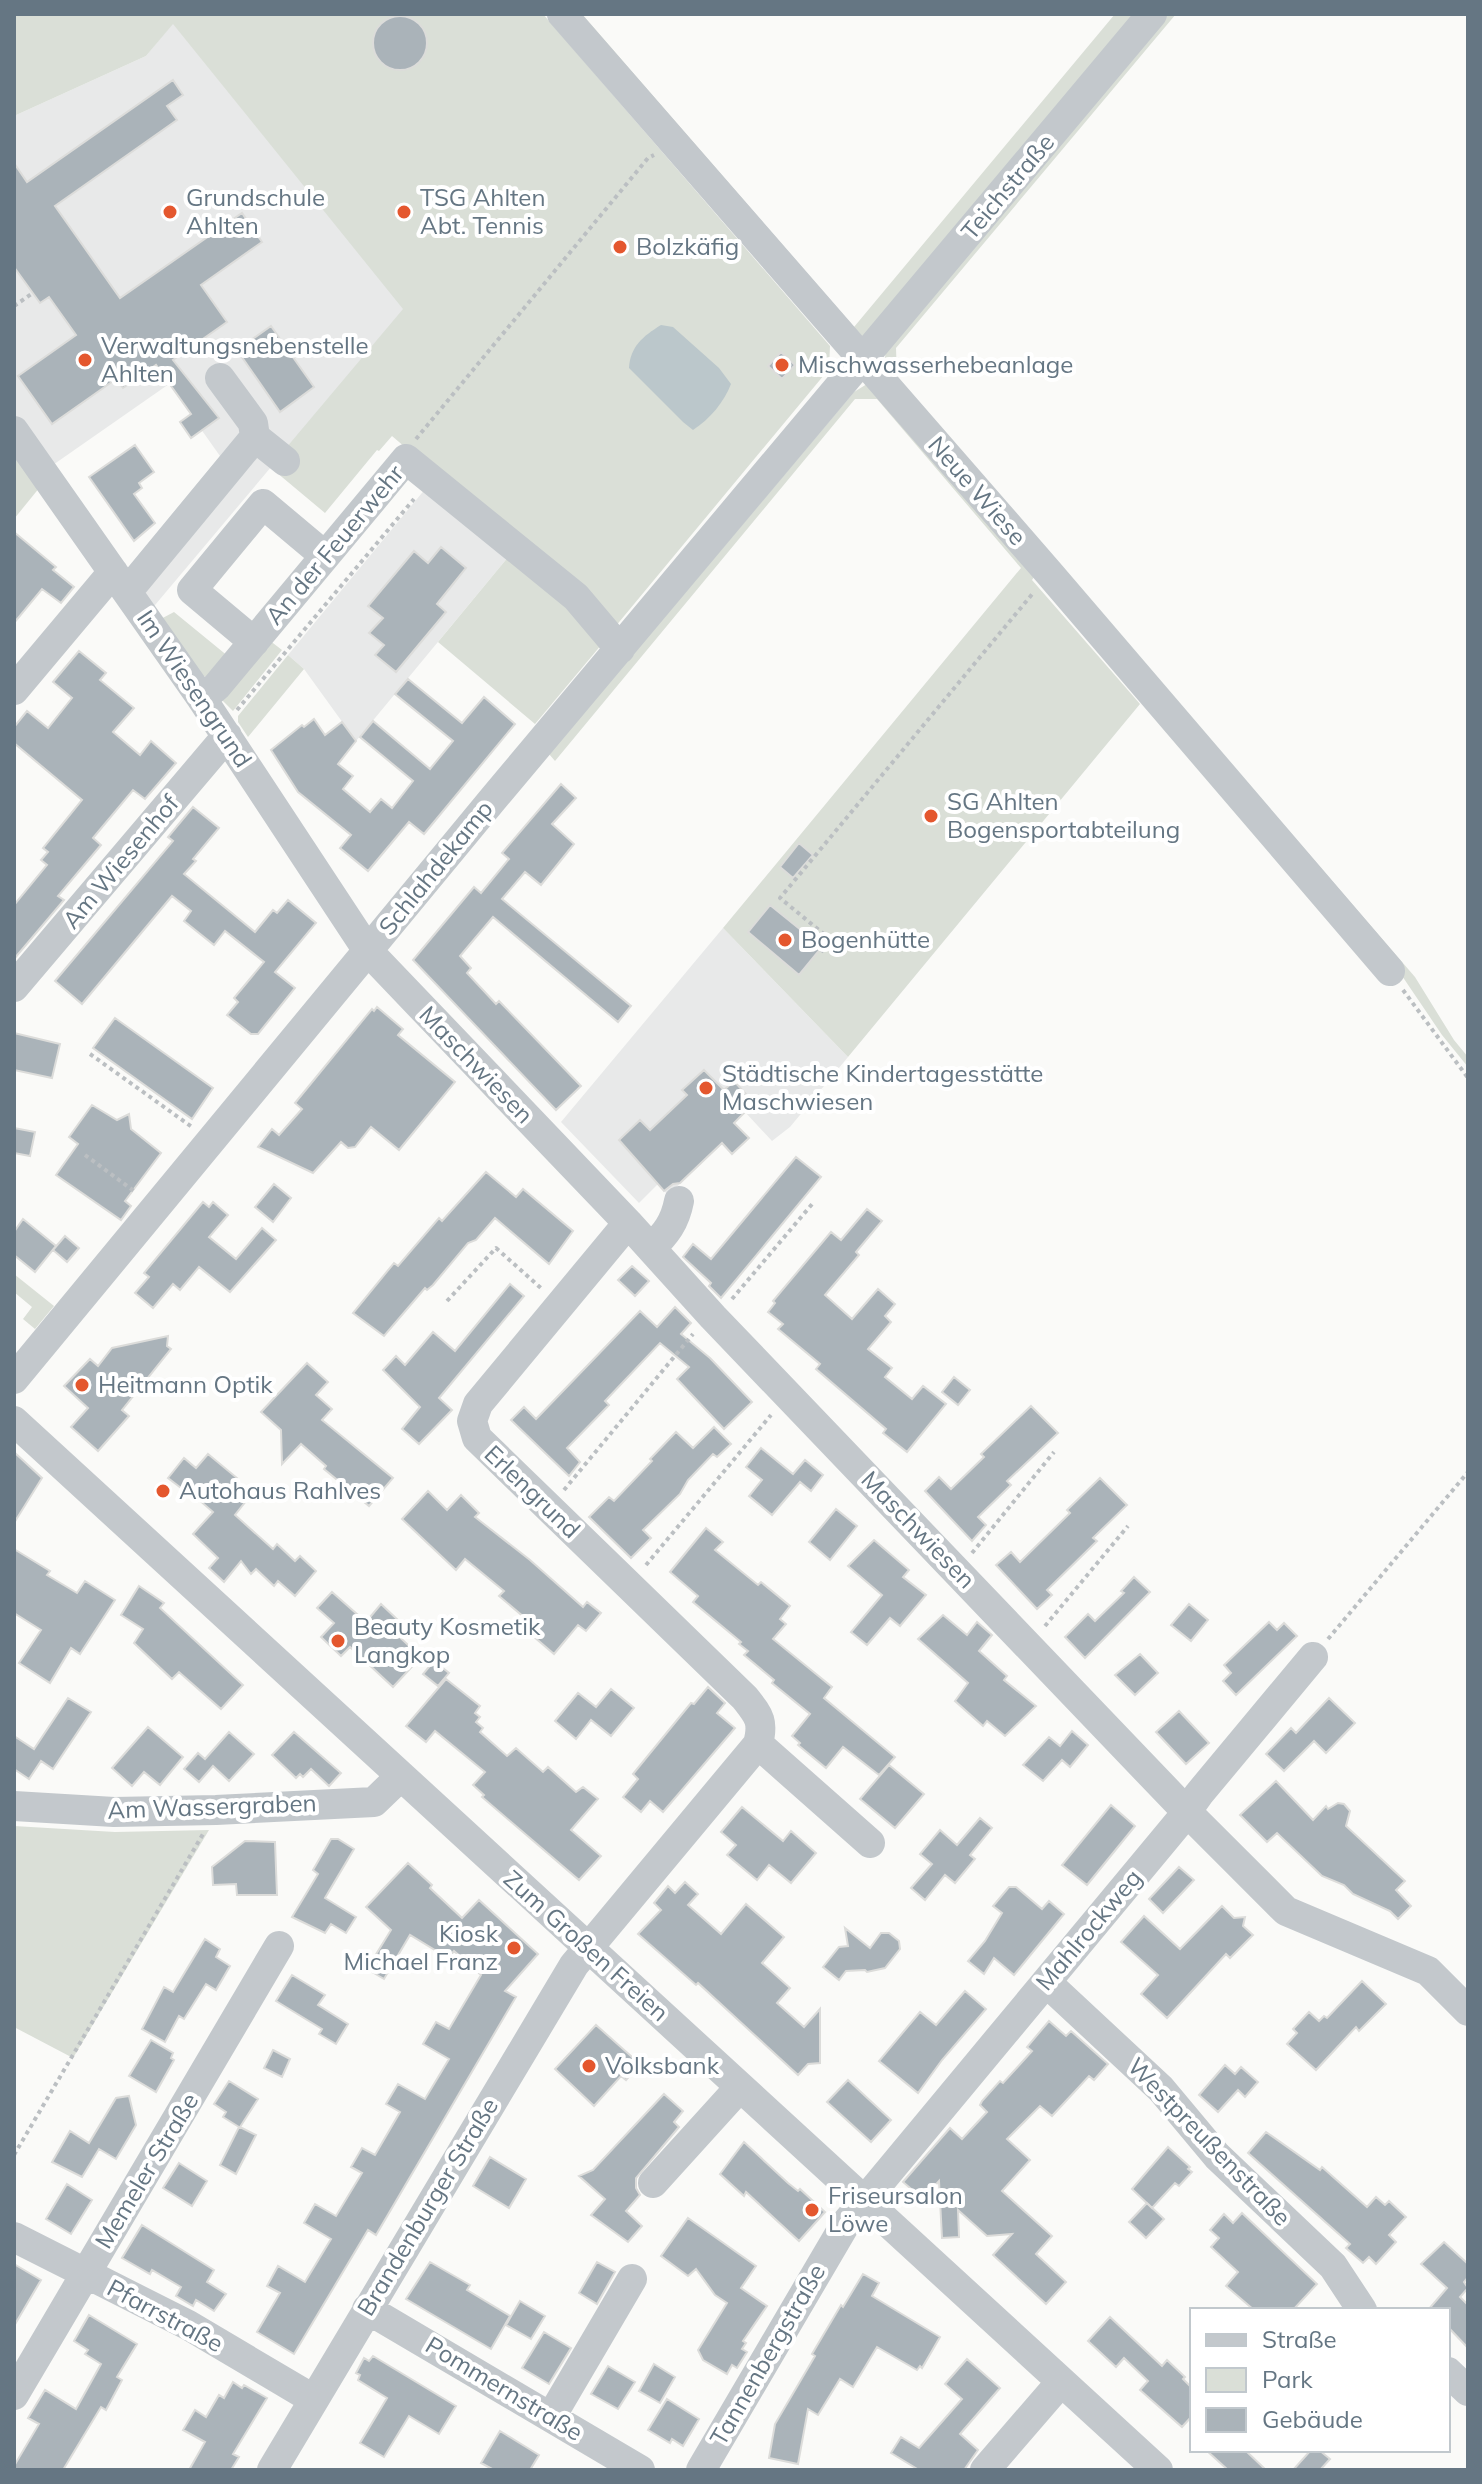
<svg xmlns="http://www.w3.org/2000/svg" width="1482" height="2484" font-family="Mulish,sans-serif">
<style>
.built{fill:#e8e9e9}
.green{fill:#dadfd7}
.water{fill:#bbc7cb}
.building{fill:#aab3b9;stroke:#dcdcda;stroke-width:2}
.lines{fill:none;stroke-linecap:round;stroke-linejoin:round}
.path{stroke:#bbbfc2;stroke-width:4;stroke-dasharray:4 4;stroke-linecap:butt}
.minor{stroke:#c3c8cc;stroke-width:30}
.poi-dot{fill:#e4572e;stroke:#fff;stroke-width:3}
.labels{text-anchor:middle;stroke-width:8;stroke-linejoin:round;paint-order:stroke}
.street-label{font-size:24px;fill:#657683;stroke:#fff}
.poi-label{font-size:24px;fill:#657683;stroke:#fff;text-anchor:start}
</style>
<rect width="100%" height="100%" fill="#fafaf8"/>
<path class="built" d="M173 23 404 309 150 611 124 573 220 456 169 384 50 467 14 416V116L146 56Z
M426 488 509 556 356 741 304 669 288 655Z
M723 928 848 1057 790 1127 772 1141 745 1112 734 1123 749 1138 732 1154 722 1144 668 1195 658 1184 639 1203 561 1122Z"/>
<path class="green" d="M14 14H543L830 346 829 369 615 627 392 436 379 451 377 450 325 513 270 467 403 309 173 24 146 56 14 116Z
M575 14H582L854 327 1115 14H1140L871 337H856Z
M1165 14H1176L896 348 897 377 1415 977 1454 1040 1468 1057V1067L1442 1035 1396 967 883 372 886 350Z
M867 384 1034 577 1032 580 1140 704 848 1057 723 928 1021 568 877 399H855L555 761 549 754 854 392Z
M14 448 40 487 14 519Z
M509 556 569 605 602 644 535 724 438 642Z
M174 612 229 657 212 676 194 677 157 621Z
M269 640 282 650 233 711 222 700Z
M288 655 304 669 248 737 238 722V716Z
M14 1274 54 1306 35 1329 23 1319 32 1307 14 1292Z
M14 1826 115 1832 209 1830 73 2058 14 2027Z"/>
<path class="water" d="M661 325 673 327 719 368 731 384C724 402 710 419 693 430L683 422 629 368C630 347 643 336 661 325Z"/>
<path class="building" d="M373 43a27 27 0 1 1 54 0a27 27 0 1 1-54 0Z
M173 80 183 95 167 106 177 120 55 206 120 298 242 213 262 242 201 285 227 322 173 360 219 418 191 438 180 422 191 414 156 365 123 388 116 379 52 424 18 376 76 335 49 297 40 303 14 267V163L27 182Z
M271 326 314 387 280 412 237 350Z
M781 352 795 365 782 379 768 366Z
M135 445 154 472 139 483 142 488 134 494 155 523 134 541 89 477Z
M14 532 56 567 53 570 74 587 61 603 42 589 14 623Z
M441 547 466 568 437 604 446 612 396 672 375 655 384 645 369 633 383 618 368 606 414 551 428 563Z
M79 651 106 673 100 680 134 708 113 732 140 755 151 741 176 763 145 799 133 790 93 838 101 845 58 896 64 900 14 959V905L47 865 41 860 48 852 43 848 82 800 14 743V727L27 711 48 728 72 698 53 682Z
M408 679 462 723 484 697 515 724 424 834 409 822 368 871 340 848 351 835 298 792 271 750 302 725 304 727 314 719 325 735 342 722 356 741 338 764 353 776 343 789 370 812 381 799 392 808 413 781 360 737 373 721 430 769 453 741 395 694Z
M561 784 576 798 552 824 574 844 541 885 525 872 502 899 631 1006 618 1022 493 917 460 956 471 968 467 973 496 1004 499 1001 581 1086 556 1110 413 960 474 887 481 893 509 859 502 853Z
M193 807 219 828 193 859 196 861 184 874 255 932 273 910 277 913 288 900 316 923 275 972 295 988 258 1034H251L227 1015 238 1002 234 998 264 962 225 931 214 945 184 921 191 911 172 896 82 1004 55 981 173 841 168 837Z
M799 843 813 855 793 878 780 867Z
M770 905 822 947 799 975 748 932Z
M377 1007 403 1029 398 1035 455 1082 399 1150 371 1127 355 1147 348 1148 341 1142 313 1173 258 1147 272 1129 279 1135 302 1109 295 1103 372 1009 374 1011Z
M115 1018 213 1088 192 1119 93 1048Z
M14 1033 60 1044 52 1078 14 1070Z
M704 1070 724 1090 734 1081 754 1103 734 1123 749 1138 732 1154 722 1143 680 1183 673 1184 664 1191 619 1140 640 1120 650 1130 687 1095 682 1090Z
M92 1105 117 1120 129 1114 131 1129 161 1153 125 1201 131 1206 121 1220 56 1175 78 1144 69 1137Z
M14 1128 35 1132 30 1156 14 1153Z
M796 1157 821 1177 721 1298 709 1286 711 1283 683 1257 693 1244 711 1259Z
M486 1172 516 1197 523 1189 573 1231 549 1264 495 1218 476 1240 468 1243 433 1285 427 1290 425 1288 384 1336 353 1313 394 1263 398 1266 439 1218 442 1221Z
M274 1184 291 1198 273 1222 255 1207Z
M203 1202 209 1207 213 1202 228 1215 209 1237 236 1259 262 1228 276 1240 230 1292 199 1267 180 1290 173 1284 153 1308 135 1293 149 1277 144 1273Z
M867 1209 882 1221 856 1252 859 1255 825 1295 852 1319 878 1289 895 1304 885 1316 891 1322 868 1349 892 1368 885 1377 912 1399 923 1386 946 1404 907 1452 883 1433 886 1429 816 1369 820 1364 778 1329 783 1324 768 1312 775 1303 773 1301 831 1232 841 1240Z
M23 1219 56 1246 35 1272 14 1255V1232Z
M65 1236 79 1248 67 1262 53 1250Z
M632 1266 649 1281 635 1296 618 1280Z
M510 1284 524 1296 439 1398 452 1410 419 1444 402 1429 420 1407 383 1370 396 1356 405 1365 433 1332 455 1351Z
M675 1307 691 1323 681 1334 710 1358 752 1402 724 1429 677 1379 689 1367 660 1343 605 1401 609 1405 567 1448 580 1462 569 1476 511 1420 524 1407 536 1419 640 1311 657 1327Z
M168 1336 167 1346 171 1349 122 1410 129 1416 98 1451 71 1427 88 1408 64 1386 90 1359 98 1366 112 1348Z
M307 1363 328 1382 316 1395 332 1409 322 1420 393 1478 369 1506 324 1469 326 1466 301 1444 282 1464 281 1430 261 1412Z
M954 1377 970 1390 958 1405 942 1392Z
M1031 1406 1058 1433 1007 1481 1011 1485 978 1517 986 1525 972 1541 925 1491 939 1477 951 1489 984 1457 981 1454Z
M714 1427 731 1444 717 1457 713 1454 688 1480 680 1494 643 1530 651 1538 631 1558 589 1517 609 1497 614 1501 652 1461 650 1459 676 1432 693 1448Z
M761 1448 793 1474 805 1460 823 1475 811 1491 800 1482 772 1515 749 1496 762 1480 746 1467Z
M14 1452 42 1478 14 1523Z
M208 1454 237 1478 230 1486 246 1501 235 1515 273 1549 277 1544 295 1561 300 1556 316 1571 295 1596 278 1581 274 1586 256 1569 251 1574 241 1561 224 1582 209 1568 218 1558 193 1534 213 1512 183 1486 181 1488 168 1478 184 1458 196 1468Z
M1100 1478 1127 1505 1093 1538 1097 1541 1047 1590 1052 1595 1037 1609 996 1565 1011 1552 1020 1562 1070 1513 1067 1510Z
M428 1491 447 1510 461 1495 479 1513 475 1517 530 1560 583 1607 587 1602 601 1613 586 1631 578 1625 554 1654 526 1630 531 1623 499 1596 504 1591 465 1559 456 1570 402 1519Z
M836 1509 857 1526 830 1560 809 1542Z
M706 1528 723 1542 715 1550 758 1585 761 1582 790 1606 780 1619 786 1624 773 1639 832 1687 824 1698 895 1757 879 1775 843 1747 826 1768 798 1745 800 1743 792 1736 810 1714 772 1683 774 1680 744 1655 748 1651 739 1644 741 1642 693 1602 698 1596 670 1572Z
M874 1540 909 1570 903 1577 926 1595 900 1626 890 1618 867 1645 851 1632 882 1595 848 1566Z
M14 1549 50 1571 47 1575 77 1593 85 1581 115 1600 80 1654 71 1648 50 1683 19 1663 41 1630 14 1613Z
M1134 1577 1150 1592 1085 1658 1065 1637 1088 1614 1095 1621 1124 1593 1121 1591Z
M139 1586 164 1603 160 1608 243 1685 221 1709 179 1672 172 1679 134 1643 143 1629 121 1615Z
M332 1592 366 1622 381 1604 400 1622 392 1630 421 1657 393 1687 350 1647 341 1656 321 1637 334 1623 317 1608Z
M1189 1604 1208 1620 1191 1641 1171 1625Z
M943 1615 967 1635 977 1622 992 1635 979 1651 1007 1676 1004 1680 1036 1706 1005 1736 987 1721 983 1726 955 1701 968 1683 918 1639Z
M1269 1622 1277 1630 1284 1623 1297 1636 1236 1695 1223 1681 1231 1673 1224 1665Z
M1140 1654 1158 1673 1135 1695 1115 1675Z
M434 1661 449 1673 438 1686 423 1674Z
M446 1679 480 1706 475 1713 480 1717 476 1722 483 1728 480 1732 507 1756 516 1748 543 1772 548 1767 576 1792 583 1787 598 1799 571 1830 601 1856 579 1880 482 1797 484 1795 473 1785 485 1772 435 1731 426 1742 406 1726Z
M708 1687 725 1703 717 1713 735 1728 663 1812 650 1801 641 1812 623 1797 638 1779 633 1774 691 1703 694 1704Z
M611 1689 634 1708 611 1736 591 1720 576 1739 555 1721 578 1693 596 1707Z
M68 1698 91 1712 53 1769 41 1761 29 1779 14 1769V1736L34 1749Z
M1329 1698 1355 1723 1326 1753 1314 1741 1284 1771 1266 1754 1291 1728 1296 1733Z
M1179 1711 1209 1743 1186 1764 1156 1732Z
M148 1727 183 1757 160 1785 144 1772 132 1786 112 1768Z
M1072 1731 1088 1745 1070 1767 1062 1760 1043 1781 1023 1765 1049 1737 1060 1746Z
M229 1732 254 1754 229 1781 213 1766 199 1782 184 1769 198 1753 205 1759Z
M294 1732 341 1773 329 1786 311 1769 303 1777 300 1774 296 1778 272 1755Z
M889 1765 924 1794 895 1828 860 1799Z
M1276 1781 1313 1820 1326 1806 1328 1809 1338 1803 1344 1804 1350 1811 1346 1826 1405 1881 1396 1890 1411 1906 1398 1919 1390 1911 1353 1894 1344 1885 1322 1876 1277 1833 1267 1842 1240 1815Z
M1111 1805 1135 1826 1087 1885 1062 1865Z
M742 1807 783 1841 791 1831 816 1853 791 1883 769 1865 757 1880 727 1855 736 1845 721 1832Z
M980 1818 992 1828 970 1855 975 1859 955 1883 945 1875 925 1900 911 1888 932 1864 920 1854 940 1830 957 1845Z
M331 1839H338L354 1849 325 1898 356 1917 346 1933 331 1924 325 1933 292 1917 318 1874 313 1870Z
M245 1841 275 1842 277 1895H237L236 1884 213 1885 212 1867Z
M408 1863 432 1885 430 1888 462 1918 479 1900 538 1954 505 1991 516 1997 510 2007 376 2235 368 2230 294 2354 257 2332 280 2293 267 2286 278 2266 305 2282 331 2239 304 2223 315 2204 336 2216 362 2173 351 2167 362 2148 375 2155 400 2112 386 2104 398 2084 425 2099 449 2059 423 2044 436 2022 449 2029 481 1975 454 1951 448 1958 410 1935 384 1979 367 1969 391 1930 366 1907Z
M1179 1867 1194 1880 1163 1913 1149 1899Z
M685 1882 698 1894 688 1905 721 1934 746 1904 784 1937 762 1963 790 1988 777 2003 804 2027 820 2009V2063L808 2064 798 2075 698 1983 696 1985 638 1934 661 1910 654 1903 668 1886 675 1893Z
M1009 1887H1016L1042 1909 1049 1901 1064 1914 1014 1975 994 1958 984 1974 968 1961 985 1941 1002 1913 993 1906Z
M1222 1906 1234 1918 1245 1917 1243 1926 1253 1935 1230 1958 1226 1954 1167 2018 1141 1994 1158 1975 1121 1942 1144 1916 1180 1949Z
M845 1928 870 1948 881 1933H889L899 1941 900 1949 885 1968 867 1972 865 1970 846 1971 839 1980 823 1967 839 1947 848 1946Z
M205 1939 220 1949 216 1957 230 1966 216 1990 206 1984 184 2019 179 2016 165 2042 142 2029 164 1987 173 1992Z
M292 1975 325 1995 318 2005 348 2024 336 2044 319 2034 322 2029 276 2001Z
M1362 1981 1386 2004 1359 2031 1356 2027 1316 2070 1287 2044 1297 2033 1293 2029 1309 2012 1319 2021 1324 2016 1327 2018Z
M965 1991 986 2009 942 2060 918 2093 879 2061 920 2012 936 2025Z
M1049 2021 1066 2036 1071 2031 1108 2064 1094 2080 1089 2076 1052 2116 1040 2106 1007 2139 1030 2160 1002 2191 1052 2236 1036 2254 1066 2282 1046 2304 993 2255 1012 2234 987 2236 958 2210 959 2237 942 2238 939 2181 923 2199 903 2182 950 2128 962 2139 987 2112 980 2105 982 2101 1000 2081 1003 2083 1032 2051 1027 2047Z
M596 2025 640 2064 626 2080 621 2076 594 2106 555 2069Z
M151 2040 173 2053 171 2058 174 2060 156 2092 129 2076Z
M273 2050 290 2059 282 2077 264 2068Z
M1225 2065 1235 2074 1241 2067 1258 2082 1245 2097 1238 2090 1218 2112 1199 2095Z
M848 2080 891 2120 871 2142 827 2102Z
M229 2081 258 2099 240 2127 256 2135 236 2174 220 2165 239 2127 223 2117 226 2112 214 2104Z
M664 2094 683 2111 674 2122 679 2127 636 2178V2188L640 2195 626 2211 642 2226 628 2242 591 2215 605 2199 579 2176 593 2170Z
M129 2096 136 2125 116 2159 99 2149 82 2177 52 2162 70 2131 89 2143 116 2098Z
M1266 2132 1320 2170 1322 2167 1367 2207 1376 2197 1385 2205 1389 2201 1406 2217 1389 2235 1396 2242 1376 2264 1369 2257 1363 2263 1346 2248 1350 2244 1248 2153Z
M744 2142 788 2183 798 2191 800 2189 825 2212 799 2241 746 2192 744 2196 720 2174Z
M1168 2147 1190 2167 1188 2169 1192 2172 1179 2186 1175 2183 1152 2208 1132 2189Z
M490 2157 526 2179 509 2208 473 2186Z
M179 2163 207 2181 192 2206 163 2188Z
M67 2184 92 2200 71 2234 46 2219Z
M1147 2203 1164 2219 1146 2238 1129 2222Z
M1242 2213 1317 2284 1293 2310H1254L1226 2286 1238 2272 1211 2247 1219 2238 1210 2230 1224 2214 1233 2223Z
M688 2218 756 2266 741 2288 767 2306 743 2341 746 2343 742 2349 747 2352 737 2368 732 2365 727 2374 703 2360 698 2350 727 2303 715 2295 696 2269 688 2276 661 2256Z
M142 2225 214 2270 207 2282 226 2294 214 2311 196 2300 193 2306 176 2296 181 2287 152 2270 150 2274 122 2258Z
M1444 2242 1468 2264V2277L1464 2282 1468 2288 1460 2297 1468 2305V2348L1448 2327V2310H1428L1447 2288 1421 2264Z
M430 2262 470 2285 467 2290 510 2316 491 2349 406 2299Z
M597 2262 615 2272 597 2304 579 2293Z
M14 2264 41 2280 14 2326Z
M863 2274 879 2283 872 2296 940 2337 922 2368 920 2366 917 2370 877 2347 853 2387 840 2379 818 2415 808 2409 798 2464 769 2458 775 2424 815 2356 812 2354 841 2305 843 2307Z
M520 2301 545 2316 531 2339 506 2325Z
M89 2315 137 2344 117 2377 122 2380 106 2410 101 2407 63 2470H14V2466L39 2424 28 2418 45 2390 76 2409 101 2364 85 2354 88 2350 74 2341Z
M1110 2317 1162 2366 1167 2360 1185 2377 1183 2379 1192 2388V2416L1182 2427 1140 2390 1148 2381 1124 2358 1116 2367 1088 2341Z
M544 2332 571 2348 549 2384 522 2368Z
M373 2356 456 2406 439 2434 409 2416 384 2457 360 2443 387 2398 358 2380 360 2375 356 2373 364 2358 369 2361Z
M967 2359 1000 2388 960 2434 978 2450 964 2470H919L891 2453 901 2437 919 2448 962 2399 945 2384Z
M654 2364 675 2377 660 2403 639 2391Z
M608 2366 635 2382 618 2409 591 2394Z
M233 2382 242 2388 244 2385 267 2398 233 2454 239 2457 231 2470H189L205 2442 183 2430 195 2410 206 2417 219 2395 224 2398Z
M667 2399 699 2419 683 2446 672 2439 670 2443 648 2430Z
M500 2431 539 2455 530 2470H494L481 2463Z
M1206 2450H1245L1266 2470H1228Z
M1311 2450H1319L1330 2459 1320 2470H1293Z"/>
<g class="lines">
<path class="path" d="M14 306 33 293
M416 439 648 158 654 155
M237 710 414 499
M821 952 831 940 780 898 1034 592
M1403 990 1468 1078
M90 1054 192 1127
M85 1155 134 1191
M732 1299 813 1203
M447 1301 496 1248 542 1289
M564 1490 693 1334
M972 1553 1054 1452
M646 1565 771 1415
M1045 1626 1128 1526
M1328 1639 1468 1472
M14 2155 203 1834"/>
<path class="minor" d="M562 14 1049 573 1390 971
M14 431 202 699 368 951 628 1223 713 1317 1187 1812 1286 1911 1428 1971 1468 2011
M255 437 285 461
M127 592 255 437 253 423 220 378
M254 642 192 590 263 504 325 556
M14 690 113 572
M202 699 217 686 406 459 576 597 620 649
M14 987 227 736
M651 1248C666 1234 675 1222 679 1201
M14 1379 493 799 1152 14
M14 1421 1158 2470
M758 1744 870 1843
M14 1806 114 1812 216 1810 374 1802 400 1777
M1046 1982 1161 2089 1217 2156 1333 2266 1362 2310
M653 2183 740 2087
M14 2237 188 2325 313 2399
M367 2309 640 2470
M1448 2372 1468 2391
M14 2395 279 1946
M551 2417 632 2279
M272 2470 574 1965 758 1744C764 1721 759 1716 745 1698L477 1438 472 1421 478 1404 628 1223
M701 2470 846 2223 1179 1822 1199 1794 1313 1657
M985 2470 1061 2382"/>
</g>
<g class="poi-dot">
<circle cx="170" cy="212" r="8"/>
<circle cx="404" cy="212" r="8"/>
<circle cx="620" cy="247" r="8"/>
<circle cx="85" cy="360" r="8"/>
<circle cx="782" cy="365" r="8"/>
<circle cx="931" cy="816" r="8"/>
<circle cx="785" cy="940" r="8"/>
<circle cx="706" cy="1088" r="8"/>
<circle cx="82" cy="1385" r="8"/>
<circle cx="163" cy="1491" r="8"/>
<circle cx="338" cy="1641" r="8"/>
<circle cx="514" cy="1948" r="8"/>
<circle cx="589" cy="2066" r="8"/>
<circle cx="812" cy="2210" r="8"/>
</g>
<g class="labels">
<g class="street-label">
<text transform="translate(1008 187) rotate(-50)" y="8">Teichstraße</text>
<text transform="translate(977 491) rotate(49)" y="8">Neue Wiese</text>
<text transform="translate(335 545) rotate(-50)" y="8">An der Feuerwehr</text>
<text transform="translate(194 689) rotate(56)" y="8">Im Wiesengrund</text>
<text transform="translate(121 862) rotate(-50)" y="8">Am Wiesenhof</text>
<text transform="translate(436 868) rotate(-51)" y="8">Schlahdekamp</text>
<text transform="translate(476 1065) rotate(46)" y="8">Maschwiesen</text>
<text transform="translate(532 1492) rotate(44)" y="8">Erlengrund</text>
<text transform="translate(918 1530) rotate(46)" y="8">Maschwiesen</text>
<text transform="translate(212 1807) rotate(-2)" y="8">Am Wassergraben</text>
<text transform="translate(1089 1930) rotate(-50)" y="8">Mahlrockweg</text>
<text transform="translate(586 1946) rotate(42)" y="8">Zum Großen Freien</text>
<text transform="translate(1209 2142) rotate(46)" y="8">Westpreußenstraße</text>
<text transform="translate(147 2171) rotate(-59)" y="8">Memeler Straße</text>
<text transform="translate(428 2207) rotate(-59)" y="8">Brandenburger Straße</text>
<text transform="translate(165 2316) rotate(28)" y="8">Pfarrstraße</text>
<text transform="translate(768 2355) rotate(-60)" y="8">Tannenbergstraße</text>
<text transform="translate(504 2389) rotate(31)" y="8">Pommernstraße</text>
</g>
<g class="poi-label">
<text x="186" y="206">Grundschule<tspan x="186" dy="28">Ahlten</tspan></text>
<text x="420" y="206">TSG Ahlten<tspan x="420" dy="28">Abt. Tennis</tspan></text>
<text x="636" y="255">Bolzkäfig</text>
<text x="101" y="354">Verwaltungsnebenstelle<tspan x="101" dy="28">Ahlten</tspan></text>
<text x="798" y="373">Mischwasserhebeanlage</text>
<text x="947" y="810">SG Ahlten<tspan x="947" dy="28">Bogensportabteilung</tspan></text>
<text x="801" y="948">Bogenhütte</text>
<text x="722" y="1082">Städtische Kindertagesstätte<tspan x="722" dy="28">Maschwiesen</tspan></text>
<text x="98" y="1393">Heitmann Optik</text>
<text x="179" y="1499">Autohaus Rahlves</text>
<text x="354" y="1635">Beauty Kosmetik<tspan x="354" dy="28">Langkop</tspan></text>
<text x="498" y="1942" text-anchor="end">Kiosk<tspan x="498" dy="28">Michael Franz</tspan></text>
<text x="605" y="2074">Volksbank</text>
<text x="828" y="2204">Friseursalon<tspan x="828" dy="28">Löwe</tspan></text>
</g>
</g>
<rect width="1482" height="2484" fill="none" stroke="#657683" stroke-width="32"/>
<rect x="1190" y="2308" width="260" height="144" fill="#ffffff" stroke="#c1c8cd" stroke-width="2"/>
<rect x="1206" y="2334" width="40" height="12" fill="#c3c8cc" stroke="#c1c8cd" stroke-width="2"/>
<text x="1262" y="2348" font-size="24" fill="#657683">Straße</text>
<rect x="1206" y="2368" width="40" height="24" fill="#dadfd7" stroke="#c1c8cd" stroke-width="2"/>
<text x="1262" y="2388" font-size="24" fill="#657683">Park</text>
<rect x="1206" y="2408" width="40" height="24" fill="#aab3b9" stroke="#c1c8cd" stroke-width="2"/>
<text x="1262" y="2428" font-size="24" fill="#657683">Gebäude</text>
</svg>
